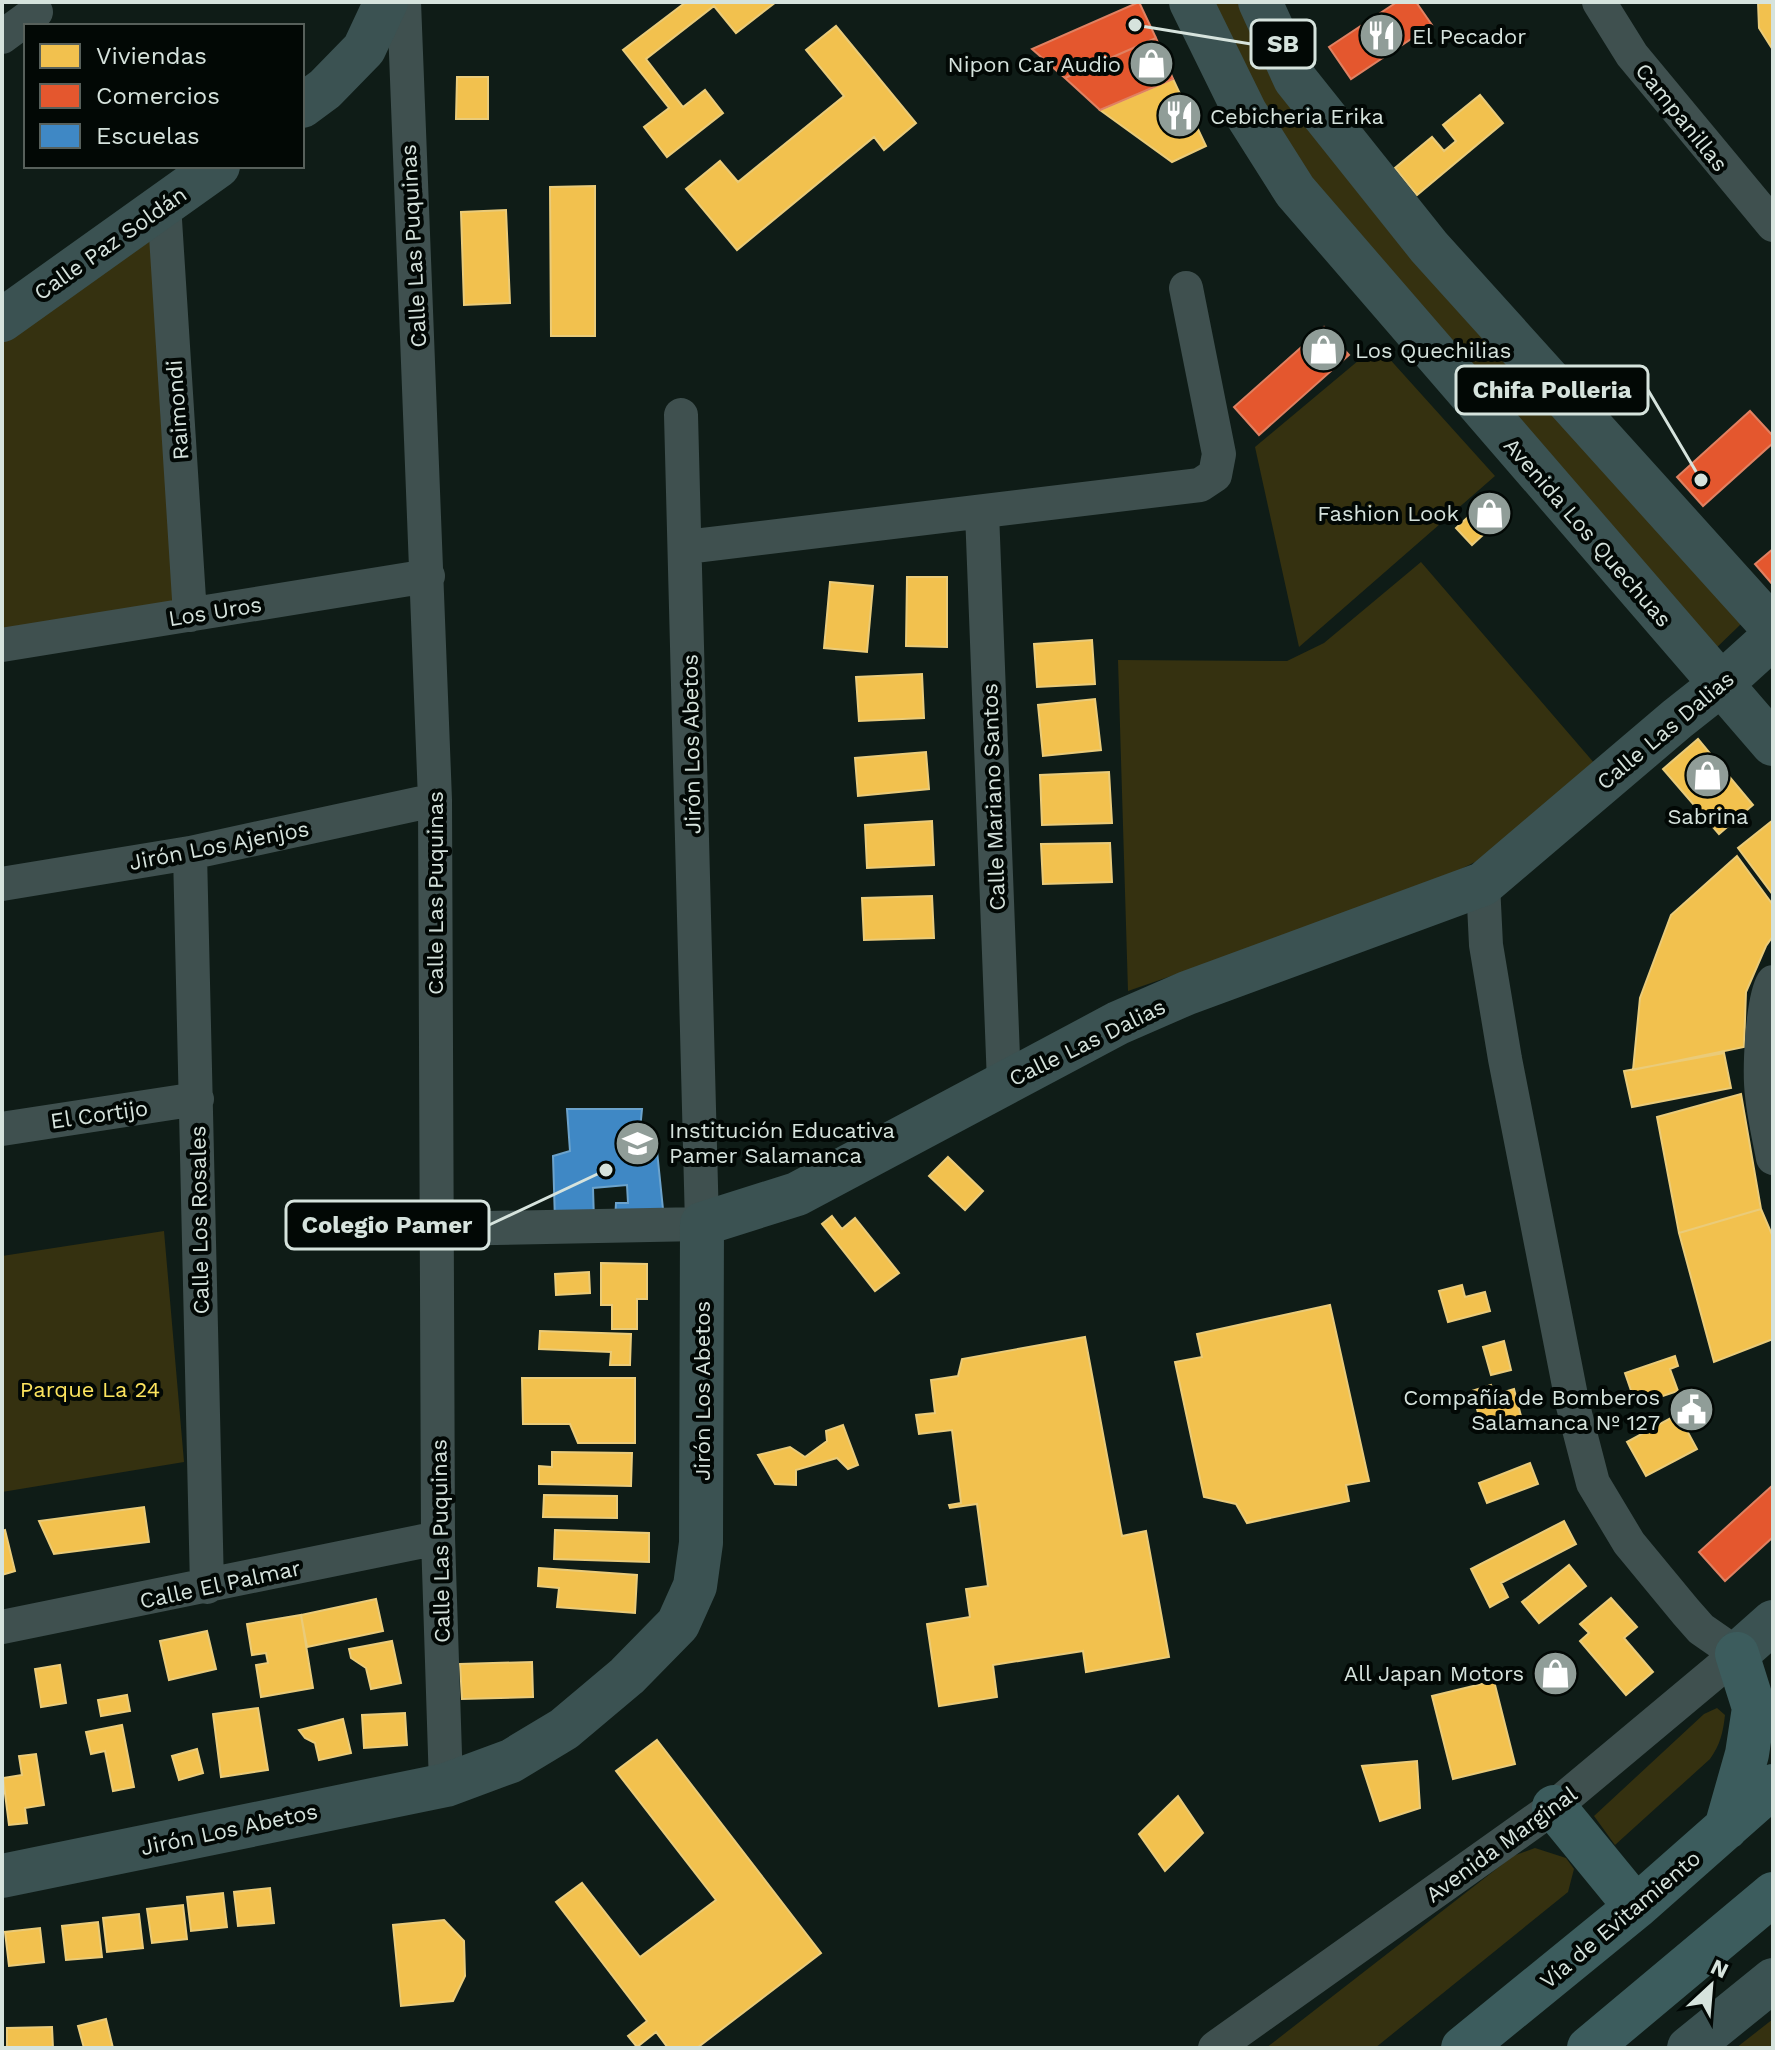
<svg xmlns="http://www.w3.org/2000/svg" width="1775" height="2050" font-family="'Work Sans',sans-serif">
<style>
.green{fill:#353110}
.homes{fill:#f2c14e;stroke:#eacb79;stroke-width:2}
.shops{fill:#e4572e;stroke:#e08162;stroke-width:2}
.schools{fill:#3f88c5;stroke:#6ca3cc;stroke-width:2}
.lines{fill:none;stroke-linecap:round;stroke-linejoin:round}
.street{stroke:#3f504f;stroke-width:34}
.secondary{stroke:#3b5252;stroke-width:44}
.highway{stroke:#3c5c5d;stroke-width:44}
.labels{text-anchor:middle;stroke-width:8;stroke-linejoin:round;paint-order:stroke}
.poi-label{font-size:22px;fill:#d6e3dd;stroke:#020805;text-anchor:start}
.street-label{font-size:22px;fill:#d6e3dd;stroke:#020805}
.park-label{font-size:22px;fill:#fce45e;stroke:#020805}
.leader{fill:none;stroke:#d6e3dd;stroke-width:3}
.callout-dot{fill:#d6e3dd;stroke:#020805;stroke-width:3}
.callout{fill:#020805;stroke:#d6e3dd;stroke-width:3}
.callout-label{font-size:24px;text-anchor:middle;font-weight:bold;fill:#d6e3dd}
</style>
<rect width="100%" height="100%" fill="#0f1c17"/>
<path class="green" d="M1210 2H1243L1741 624 1712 652 1305 181Z
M153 225 176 601 2 629V334Z
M1377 345 1495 476 1299 647 1255 447Z
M1421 562 1595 764 1485 857 1445 877 1401 896 1128 991 1118 660 1287 661 1324 643Z
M164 1231 184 1462 2 1492V1256Z
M1717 1708 1725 1715C1723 1733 1720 1745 1710 1759L1615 1845 1594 1816 1704 1714Z
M1535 1848 1566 1858 1574 1869 1568 1892 1375 2048H1266L1513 1856Z
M1773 2019V2048H1736Z"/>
<path class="homes" d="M686 2H776L736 33 714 6 646 59 683 107 705 90 723 113 667 157 644 127 669 108 623 50Z
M1758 2H1773V50L1759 28Z
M836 26 916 123 884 150 874 137 737 250 686 189 720 161 738 182 844 96 806 50Z
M457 77H488V119H456Z
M1173 79 1181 96 1191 106 1196 117V125L1206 146 1172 162 1100 110Z
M1480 95 1503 123 1417 195 1395 168 1432 137 1444 151 1456 141 1443 125Z
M595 186V336H551L550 187Z
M506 210 510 303 464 305 461 212Z
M1493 494 1509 511 1472 545 1456 528Z
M907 577H947V647L906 646Z
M830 582 873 586 867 652 824 648Z
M1092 640 1095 684 1037 687 1034 644Z
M922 674 924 718 859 721 856 677Z
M1095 699 1101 750 1043 756 1038 705Z
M1698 739 1753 805 1719 834 1663 769Z
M926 752 929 789 858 796 855 758Z
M1109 772 1112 823 1042 825 1040 775Z
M1773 820V895L1738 848Z
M932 821 934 865 867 868 865 825Z
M1110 843 1112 882 1043 884 1041 844Z
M1737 856 1773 905V936L1766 946 1746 992 1744 1047 1633 1070 1640 998 1671 915Z
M932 896 934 938 864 940 862 898Z
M1724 1053 1731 1088 1632 1107 1624 1071Z
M1741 1094 1761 1209 1679 1233 1657 1117Z
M948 1157 983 1191 965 1210 929 1176Z
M1761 1209 1773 1237V1339L1714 1362 1679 1233Z
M832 1216 842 1229 855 1218 899 1273 875 1291 822 1224Z
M601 1263 647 1264V1299H637V1329H612V1305H601Z
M589 1272 590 1293 556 1295 555 1274Z
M1462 1285 1465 1297 1485 1292 1490 1311 1448 1322 1439 1291Z
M1330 1305 1369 1481 1346 1485 1349 1501 1247 1523 1236 1504 1204 1497 1175 1362 1202 1357 1197 1334Z
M540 1331 631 1334 630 1365H610L611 1352 539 1349Z
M1085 1337 1122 1536 1146 1531 1169 1657 1086 1672 1083 1651 993 1665 997 1697 939 1706 927 1624 970 1617 966 1589 988 1586 977 1504 950 1508 949 1505 961 1503 952 1430 919 1434 916 1415 935 1413 931 1380 958 1376 962 1359Z
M1504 1341 1511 1370 1491 1375 1483 1347Z
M1675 1356 1678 1366 1670 1369 1678 1391 1636 1405 1625 1373Z
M522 1378H635V1443H578L570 1424H523Z
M1491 1385 1494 1395 1514 1389 1521 1416 1482 1427 1472 1391Z
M1678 1414 1697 1449 1646 1476 1627 1442Z
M843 1425 858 1465 848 1469 837 1458 796 1470V1485L775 1484 758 1455 790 1447 805 1457 827 1441 826 1431Z
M552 1452 632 1453 631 1486 539 1484V1466L552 1467Z
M1530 1463 1538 1484 1487 1503 1479 1483Z
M544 1495 617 1496V1518L543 1517Z
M144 1507 149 1542 54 1554 39 1521Z
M1564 1521 1576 1544 1501 1583 1508 1597 1490 1607 1471 1569Z
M5 1530 15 1571 2 1575V1531Z
M555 1530 649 1533V1562L554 1559Z
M1569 1565 1586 1586 1539 1623 1522 1602Z
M539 1568 637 1575 635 1613 557 1607 559 1588 538 1586Z
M1611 1598 1637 1627 1624 1638 1653 1672 1626 1695 1580 1641 1589 1633 1580 1624Z
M376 1599 383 1631 307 1647 301 1615Z
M301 1615 313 1688 261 1697 256 1665 268 1663 266 1653 252 1655 247 1624Z
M207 1631 216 1669 169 1680 160 1641Z
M392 1641 401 1683 371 1689 366 1668 351 1658 349 1649Z
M532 1662 533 1697 462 1699 460 1664Z
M60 1665 66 1703 41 1707 35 1669Z
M1494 1681 1515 1764 1453 1779 1432 1696Z
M127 1695 130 1711 101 1716 98 1700Z
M258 1708 268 1770 221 1777 213 1714Z
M405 1713 407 1745 364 1748 362 1715Z
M343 1719 351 1753 319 1760 315 1743 305 1738 299 1730Z
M122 1725 134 1787 113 1791 105 1751 91 1754 86 1732Z
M657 1740 821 1953 697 2048H668L656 2032 637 2047 628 2036 647 2021 556 1902 582 1883 640 1957 716 1900 616 1771Z
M197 1749 203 1773 179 1780 172 1756Z
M36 1754 44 1805 25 1808 27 1823 9 1825 3 1778 22 1775 19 1756Z
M1417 1761 1420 1808 1380 1821 1362 1766Z
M1178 1796 1203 1833 1165 1871 1139 1834Z
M270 1888 274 1923 238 1926 234 1892Z
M223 1893 227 1927 191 1931 187 1897Z
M183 1905 187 1939 152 1943 147 1909Z
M139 1914 143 1948 107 1952 103 1918Z
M444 1920 464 1941 465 1976 453 2001 401 2006 393 1925Z
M98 1922 102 1957 66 1960 62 1926Z
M40 1928 44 1962 9 1966 5 1932Z
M106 2019 113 2048H84L78 2026Z
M52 2027 53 2048H7V2028Z"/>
<path class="shops" d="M1139 2 1156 38 1065 78 1032 49Z
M1397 2H1416L1432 25 1351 79 1329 47Z
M1156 38 1173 79 1100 110 1065 78Z
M1324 327 1349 355 1259 435 1234 407Z
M1750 411 1773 436V443L1703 506 1677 477Z
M1773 549V585L1755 564Z
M1773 1485V1537L1725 1581 1699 1552Z"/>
<path class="schools" d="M567 1109H642L638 1151H657L664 1219 615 1220 616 1203H628L627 1185 593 1188 594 1221H555L553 1156 570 1151Z"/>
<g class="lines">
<path class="street" d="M404 2 435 800 438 1538 446 1785
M1599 2 1632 55 1773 225
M2 37 36 12
M164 204 190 615
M982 512 1004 1083
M686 547 1200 485 1215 475 1219 454 1186 288
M2 645 428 576
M190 853 207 1587
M2 884 190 853 435 800
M1773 982C1762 1000 1759 1072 1762 1095 1764 1116 1769 1137 1773 1158
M2 1129 197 1099
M437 1229 702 1224 681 415
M2 1627 438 1538
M1215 2048 1554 1807 1737 1654 1701 1629 1686 1612 1629 1543 1593 1483 1573 1406 1505 1059 1486 945 1483 884"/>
<path class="secondary" d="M1191 2 1245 112 1295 191 1773 744
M1260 2 1295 79 1429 247 1773 628
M302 106 325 89 364 49 386 2
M2 320 218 166
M1737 1654 1773 1622
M2 1876 446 1785 511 1761 564 1729 627 1676 678 1624 695 1586 701 1543 702 1224 797 1194 1118 1023 1187 993 1483 884 1677 719 1720 685 1773 637
M1689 2048 1773 1980"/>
<path class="highway" d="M1554 1807 1636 1907
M1726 1828 1747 1754 1754 1708 1737 1654
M1463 2048 1636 1907 1773 1786
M1589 2048 1773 1894"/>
</g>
<defs>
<symbol id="restaurant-disc" viewBox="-11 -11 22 22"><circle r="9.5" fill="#909d98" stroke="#020805"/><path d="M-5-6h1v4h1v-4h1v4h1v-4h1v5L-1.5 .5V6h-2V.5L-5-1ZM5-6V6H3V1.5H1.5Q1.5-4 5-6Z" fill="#fff"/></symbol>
<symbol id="shop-disc" viewBox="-11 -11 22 22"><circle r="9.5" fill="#909d98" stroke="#020805"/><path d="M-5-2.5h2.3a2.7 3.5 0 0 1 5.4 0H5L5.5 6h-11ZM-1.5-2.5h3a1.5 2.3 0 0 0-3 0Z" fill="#fff"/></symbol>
<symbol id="school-disc" viewBox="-11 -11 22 22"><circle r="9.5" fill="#909d98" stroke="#020805"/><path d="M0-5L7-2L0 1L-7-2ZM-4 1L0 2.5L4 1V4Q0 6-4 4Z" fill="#fff"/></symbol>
<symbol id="civic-disc" viewBox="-11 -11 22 22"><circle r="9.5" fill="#909d98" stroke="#020805"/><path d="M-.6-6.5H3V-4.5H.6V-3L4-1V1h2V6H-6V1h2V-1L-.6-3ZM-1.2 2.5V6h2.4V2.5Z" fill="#fff"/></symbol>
</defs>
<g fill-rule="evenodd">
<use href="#restaurant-disc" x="1356" y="10" width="51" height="51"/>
<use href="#shop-disc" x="1126" y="38" width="51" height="51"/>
<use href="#restaurant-disc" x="1154" y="90" width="51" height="51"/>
<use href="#shop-disc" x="1298" y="324" width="51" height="51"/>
<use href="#shop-disc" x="1464" y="488" width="51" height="51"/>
<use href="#shop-disc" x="1682" y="750" width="51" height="51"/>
<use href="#school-disc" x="612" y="1118" width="51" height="51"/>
<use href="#civic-disc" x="1666" y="1384" width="51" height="51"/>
<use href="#shop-disc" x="1530" y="1648" width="51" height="51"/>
</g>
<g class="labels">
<g class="poi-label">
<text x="1412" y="44">El Pecador</text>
<text x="1121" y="72" text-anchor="end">Nipon Car Audio</text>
<text x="1210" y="124">Cebicheria Erika</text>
<text x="1355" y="358">Los Quechilias</text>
<text x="1459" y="521" text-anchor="end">Fashion Look</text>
<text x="1708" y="824" text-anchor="middle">Sabrina</text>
<text x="669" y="1138">Institución Educativa<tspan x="669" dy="25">Pamer Salamanca</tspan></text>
<text x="1660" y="1405" text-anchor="end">Compañía de Bomberos<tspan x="1660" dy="25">Salamanca Nº 127</tspan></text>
<text x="1524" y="1681" text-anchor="end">All Japan Motors</text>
</g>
<g class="street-label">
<text transform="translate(1682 117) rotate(51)" y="8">Campanillas</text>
<text transform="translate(110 243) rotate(-35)" y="8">Calle Paz Soldán</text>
<text transform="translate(413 246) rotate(-93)" y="8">Calle Las Puquinas</text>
<text transform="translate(177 410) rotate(-94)" y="8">Raimondi</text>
<text transform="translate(1588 532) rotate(49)" y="8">Avenida Los Quechuas</text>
<text transform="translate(215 611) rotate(-9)" y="8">Los Uros</text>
<text transform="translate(1665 730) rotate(-40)" y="8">Calle Las Dalias</text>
<text transform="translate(691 744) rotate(-91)" y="8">Jirón Los Abetos</text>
<text transform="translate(993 797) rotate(-92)" y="8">Calle Mariano Santos</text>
<text transform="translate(219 845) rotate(-11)" y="8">Jirón Los Ajenjos</text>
<text transform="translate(435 893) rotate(-90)" y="8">Calle Las Puquinas</text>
<text transform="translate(1087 1042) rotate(-26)" y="8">Calle Las Dalias</text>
<text transform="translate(99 1114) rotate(-8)" y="8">El Cortijo</text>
<text transform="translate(199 1220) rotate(-91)" y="8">Calle Los Rosales</text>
<text transform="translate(702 1391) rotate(-90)" y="8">Jirón Los Abetos</text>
<text transform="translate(440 1541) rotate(-91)" y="8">Calle Las Puquinas</text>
<text transform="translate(220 1584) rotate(-12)" y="8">Calle El Palmar</text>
<text transform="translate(229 1829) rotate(-12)" y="8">Jirón Los Abetos</text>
<text transform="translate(1501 1844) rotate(-36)" y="8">Avenida Marginal</text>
<text transform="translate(1620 1919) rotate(-40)" y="8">Vía de Evitamiento</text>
</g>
<g class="park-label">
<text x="90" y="1397">Parque La 24</text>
</g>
</g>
<path class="leader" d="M1135 25L1251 44M1701 480L1648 390M606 1170L489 1225"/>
<g class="callout-dot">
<circle cx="1135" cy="25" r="8"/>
<circle cx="1701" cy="480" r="8"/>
<circle cx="606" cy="1170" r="8"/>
</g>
<g class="callout">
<rect x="1251" y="20" width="64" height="48" rx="8"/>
<rect x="1456" y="366" width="192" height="48" rx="8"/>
<rect x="286" y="1201" width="203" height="48" rx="8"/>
</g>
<g class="callout-label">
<text x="1283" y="52">SB</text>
<text x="1552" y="398">Chifa Polleria</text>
<text x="387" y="1233">Colegio Pamer</text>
</g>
<rect width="1775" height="2050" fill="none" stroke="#d6e3dd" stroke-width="8"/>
<rect x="24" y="24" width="280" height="144" fill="#020805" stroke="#57605b" stroke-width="2"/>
<rect x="40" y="44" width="40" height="24" fill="#f2c14e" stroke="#57605b" stroke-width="2"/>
<text x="96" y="64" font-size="24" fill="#d6e3dd">Viviendas</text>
<rect x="40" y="84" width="40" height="24" fill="#e4572e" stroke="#57605b" stroke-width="2"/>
<text x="96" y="104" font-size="24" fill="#d6e3dd">Comercios</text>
<rect x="40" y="124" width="40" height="24" fill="#3f88c5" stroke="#57605b" stroke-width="2"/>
<text x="96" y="144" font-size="24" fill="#d6e3dd">Escuelas</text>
<g transform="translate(1711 1986) rotate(26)" stroke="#020805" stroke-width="6" paint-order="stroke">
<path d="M0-6L14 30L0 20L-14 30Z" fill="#d6e3dd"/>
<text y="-12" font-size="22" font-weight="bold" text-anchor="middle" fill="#d6e3dd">N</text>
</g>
</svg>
